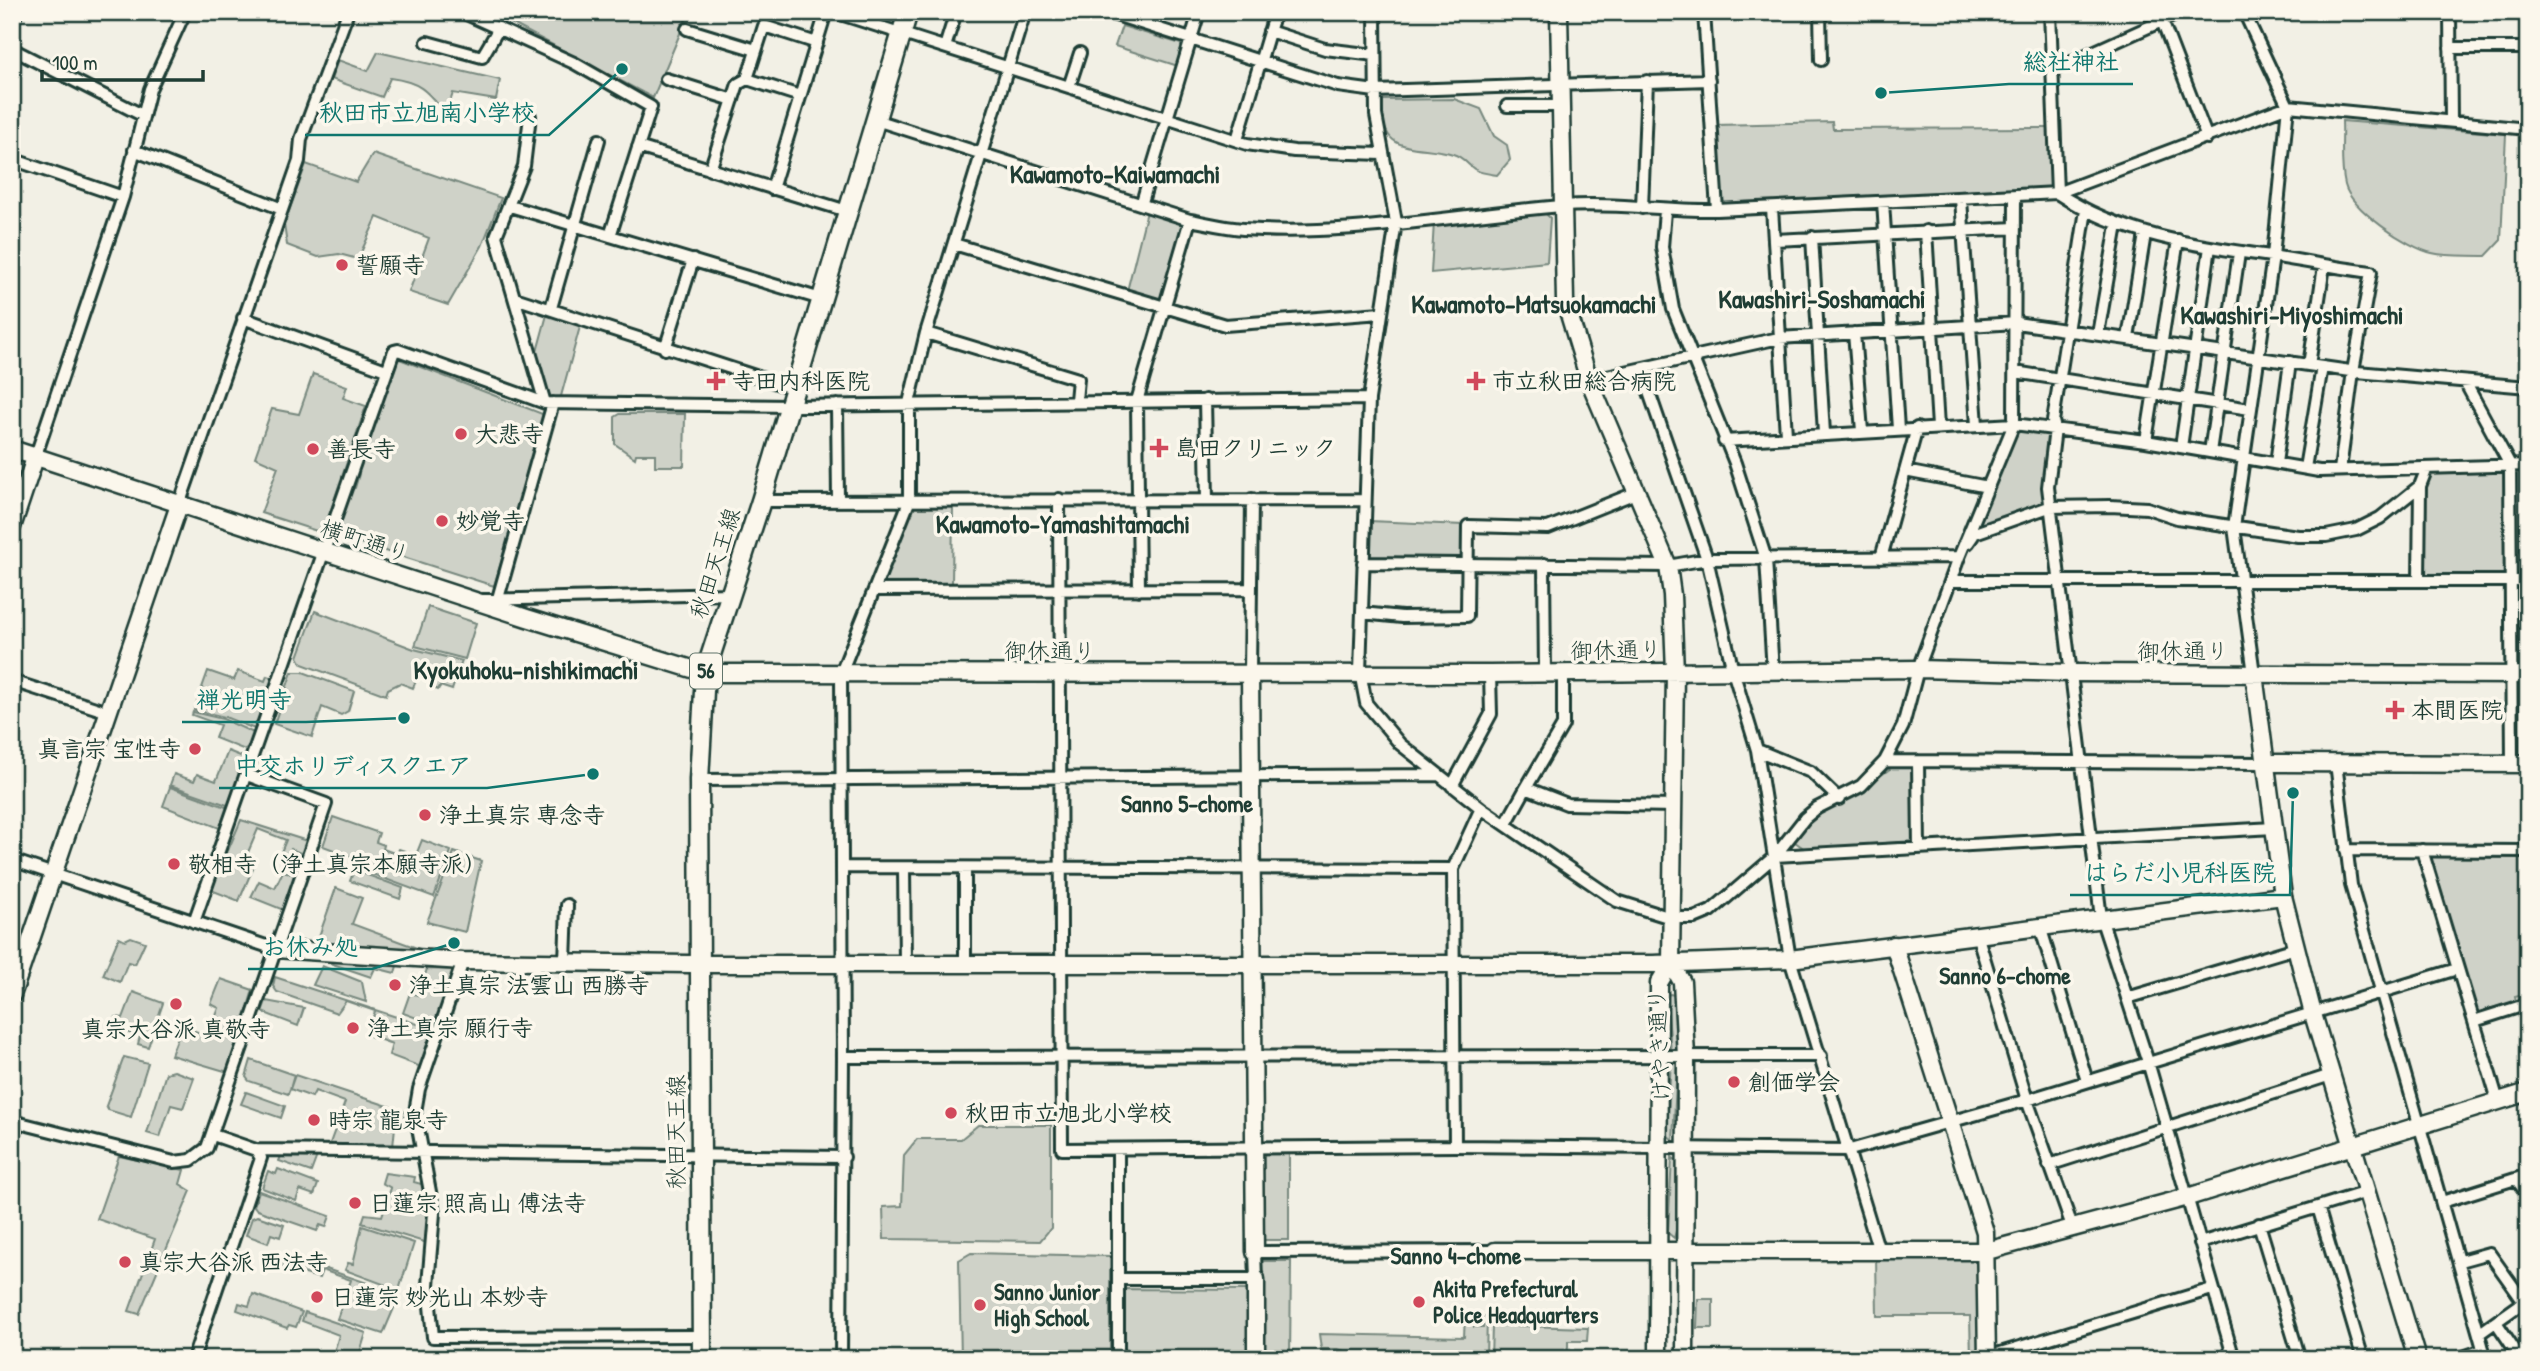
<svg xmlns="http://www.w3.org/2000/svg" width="2540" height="1371" font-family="'Patrick Hand','Klee One',sans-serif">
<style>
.green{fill:#cfd2c8;stroke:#77887e;stroke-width:2}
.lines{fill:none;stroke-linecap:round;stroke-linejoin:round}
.street-casing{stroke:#1f3d34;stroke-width:16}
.secondary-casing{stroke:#1f3d34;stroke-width:21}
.primary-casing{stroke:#1f3d34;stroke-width:23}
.street{stroke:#fbf7ec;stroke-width:10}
.secondary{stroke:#fbf7ec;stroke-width:16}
.primary{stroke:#fbf7ec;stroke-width:18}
.poi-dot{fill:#d1495b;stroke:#fbf7ec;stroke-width:2.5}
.labels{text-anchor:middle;stroke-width:7;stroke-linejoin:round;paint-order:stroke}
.shield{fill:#fbf7ec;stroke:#61756b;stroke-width:2}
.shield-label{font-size:21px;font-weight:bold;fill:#1f3d34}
.poi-label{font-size:23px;font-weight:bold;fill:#1f3d34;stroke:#fbf7ec;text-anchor:start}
.street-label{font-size:23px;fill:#1f3d34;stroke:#fbf7ec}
.neighbourhood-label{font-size:24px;font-weight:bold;fill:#1f3d34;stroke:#fbf7ec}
.quarter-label{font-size:26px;font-weight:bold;fill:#1f3d34;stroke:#fbf7ec}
.leader{fill:none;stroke:#0f766e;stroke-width:2.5}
.callout-dot{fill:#0f766e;stroke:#fbf7ec;stroke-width:2.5}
.callout-label{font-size:24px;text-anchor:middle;font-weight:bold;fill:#0f766e;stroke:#fbf7ec;stroke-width:7;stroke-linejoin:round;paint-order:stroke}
</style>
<rect width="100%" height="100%" fill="#f2f0e5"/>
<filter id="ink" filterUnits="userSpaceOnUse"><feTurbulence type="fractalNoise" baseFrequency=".0143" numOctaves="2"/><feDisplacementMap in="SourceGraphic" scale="14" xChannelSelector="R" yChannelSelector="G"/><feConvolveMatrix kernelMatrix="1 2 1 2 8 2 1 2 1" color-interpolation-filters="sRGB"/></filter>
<g filter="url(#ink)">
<path class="green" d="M516 12H689L653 98 511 23Z
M1122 26 1181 44 1183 52 1178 66 1115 46Z
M378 52 500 80 496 100 453 93 446 114C427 91 421 82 390 78L382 97 331 79 338 60 368 71Z
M1454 99 1481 109 1494 136 1507 145 1510 160 1497 175C1491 174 1481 173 1476 170 1467 165 1464 157 1453 154 1415 143 1378 158 1383 100Z
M2342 121 2506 134 2501 240 2486 256C2468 255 2449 257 2432 253 2408 248 2351 209 2345 185 2340 165 2343 141 2342 121Z
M1832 122 1833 129 2050 128 2053 184 2049 189 1721 205 1716 125Z
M373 154 501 198 482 246 448 305 409 292 429 238 377 217 358 259 339 254 318 257 287 245 284 225 306 164 356 182Z
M1542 210 1550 218 1547 262 1431 273 1434 222Z
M1147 211 1183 224 1159 302 1127 291Z
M548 311 581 323 560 400H546L535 359Z
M397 358 545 415 494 586 335 535 350 489 355 488 359 474 357 468 394 360Z
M313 374 347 386 343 398 366 406 323 533 261 513 278 467 255 457 272 409 299 414Z
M620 414H685L684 466H655V454H636L635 458 615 444V417Z
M2014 424 2055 429 2049 507 1983 530 1959 557Z
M2510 465V581H2419L2420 486 2427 468Z
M916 504 953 506 952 585H889L883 582 910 511Z
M1369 521 1464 525 1463 559H1368Z
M428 607 476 623 465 659 415 646Z
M315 611 414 649 462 661 452 690 440 686 438 690 429 686 435 671 422 666 413 688 400 683 388 689 386 695 302 664 298 657Z
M208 671 234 680 238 671 265 681 267 676 273 678 274 683 257 730 225 717 194 710Z
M292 672H303L354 691 348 711 341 715 322 707 312 737 274 724Z
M193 712 223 719 256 734 251 747 245 750 215 738 220 725 192 715Z
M228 751 243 757 245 762 230 806 170 785 174 774 194 781 197 774 216 781Z
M1894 766 1913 768 1916 837 1913 841 1805 849 1795 842V837L1817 816 1848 799Z
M170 787 229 808 222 829 163 806Z
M333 817 379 833 376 842 384 845 383 849 397 854 399 849 416 855 422 840 451 851 434 897 353 867 356 858 323 846Z
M241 820 307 841 303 854 291 849 289 855 281 852 286 840 258 829 243 864 253 868 239 901 211 890Z
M454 852 481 861 465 932 427 922Z
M2435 853 2528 855V998L2523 994 2515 996 2516 1001 2479 1012 2473 1009 2428 861Z
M354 870 403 888 400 899 350 881Z
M283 871 298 875 286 911 251 897 259 881 275 888Z
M336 888 362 898 352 924 425 951 324 944 318 939Z
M119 937 125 940 131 937 145 942 135 964 128 962 120 982 103 975Z
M321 960 397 966 395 973 375 968 371 977Z
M322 966 362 982 366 1002 313 985Z
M427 969 455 970 438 1026 403 1013 410 993 418 995Z
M275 977 436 1030 421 1067 389 1055 392 1044 367 1035 375 1011 346 1001 337 1013 277 992 273 986Z
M221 979 253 990 228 1072 171 1055 182 1026 208 1036 219 1008 211 1004Z
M133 992 163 1003 148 1047 138 1044 140 1036 112 1028 116 1017 123 1018Z
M1670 994 1674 995 1676 1049 1671 1053 1667 996Z
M266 1001 304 1008 298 1026 262 1012Z
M124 1057 148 1063 131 1117 108 1110 106 1106Z
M1671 1058 1677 1064 1673 1140 1667 1135Z
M251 1060 294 1075 290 1089 295 1075 409 1113 395 1127 393 1147 329 1146 345 1102 315 1091 312 1097 290 1089 288 1094 249 1081 246 1077Z
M174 1071 194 1078 183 1108 171 1105 160 1137 147 1133 166 1073Z
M246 1092 285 1106 281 1118 241 1104Z
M978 1125H1051V1228L1040 1241 884 1239 883 1207 902 1206 904 1155 917 1139H961Z
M1258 1152H1289V1240H1258Z
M282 1154 317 1156 311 1172 279 1161Z
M119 1156 184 1170 180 1184 191 1191 139 1314 129 1311 155 1239 97 1219Z
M1672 1157 1678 1162 1677 1227 1674 1238 1668 1233Z
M278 1169 318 1184 314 1195 300 1190 296 1201 262 1188 268 1171 276 1174Z
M385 1173 415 1177 414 1182 425 1185 429 1214 427 1243 362 1223 365 1214 382 1216 391 1188 382 1183Z
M259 1191 330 1216 326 1227 320 1225 317 1231 257 1210 254 1206Z
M257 1216 284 1225 280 1237 271 1234 268 1243 246 1235 252 1218Z
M362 1226 414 1243 399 1290 345 1270 348 1263 353 1264Z
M971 1253 1110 1256V1356L961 1359 959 1260Z
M285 1255 400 1294 383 1334 337 1319 351 1280 322 1270 319 1278 281 1267Z
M1876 1256 1963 1257 1975 1261 1980 1270 1981 1359H1971L1970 1316H1877Z
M1260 1261H1291L1290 1359H1259Z
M1124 1289 1249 1290 1248 1359H1123Z
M253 1294 302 1312 296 1327 289 1325 287 1328 237 1310 239 1303 249 1306Z
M1698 1299H1713V1328H1697Z
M305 1312 366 1333 358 1359H332L339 1335 302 1321Z
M1465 1315H1474V1327H1483V1316H1487L1486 1359H1370L1338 1349H1321L1319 1334 1464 1337Z
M1492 1325 1588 1328 1587 1341H1568V1355L1503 1354V1359H1491Z"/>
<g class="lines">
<defs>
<path id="street" d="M462 12 574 63 651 107 610 236
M834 12 1247 144 1294 151 1382 154
M1025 12 926 333 909 403V502L841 673 843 1057 1821 1056
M1106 12 1338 86 1375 91 1709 80
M1375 12 1376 115 1396 222 1369 399 1360 672 1366 703 1400 744 1481 808 1617 901 1671 918H1694L1711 911 1775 856 1805 818 1817 808 1861 786 1885 761 1903 726 1918 669 1959 557 2014 424 2015 196
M1704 12 1717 210
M1820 12 1821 60
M2050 12 2057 193
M2244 12 2288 106 2273 256 2234 527 2254 674
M2450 12 2451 121
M2162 21 2207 138
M12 23 17 12
M687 29 756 50
M1269 31 1325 49 1375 55
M427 42 482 57 499 28
M945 47 956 12
M2450 48H2528
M12 49 142 115
M2053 70 2182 12
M666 79 733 100
M1069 87 1080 53
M800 96 747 79 764 26 817 43
M1507 106H1560
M530 116 524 166 496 236 545 403
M876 120 1190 220C1207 223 1225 228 1243 229 1346 237 1459 214 1563 206 1614 202 1665 211 1717 210L2057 193 2288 106 2528 129
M1237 140 1275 12
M638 147 847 211
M134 150 282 209
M12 159 123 197
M710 170 738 84 747 79
M772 189 826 12
M2057 193C2121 235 2195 246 2271 256 2304 261 2337 268 2371 272L2353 371 2340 470
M1961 199 1977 425
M1142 202 1199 12
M1883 202 1898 429
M510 206 821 299
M1642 208 1647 81
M1772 208 1786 435
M2086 210 2053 421 2055 429 2048 487 2101 918 2148 1062 2234 1359
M1665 211 1662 247 1673 309 1735 463 1766 559 1773 672
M1926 231 1938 427
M1812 237 1824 433
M1775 240 2015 228
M954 244 1225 325 1381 313
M515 298 795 389
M551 308 599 140
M243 318 386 370
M926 333 1078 379 1076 400
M1854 333 1862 431
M2098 334 2117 225
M2128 338 2145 234
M665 349 693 260
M2309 365 2324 266
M1641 369 1707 559 1733 671 1757 750 1790 959 1879 1251
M2015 372 2250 409
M1589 380 1779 338 2016 323 2357 372 2528 387
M2465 382 2510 465 2512 764
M1205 400 1207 499
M837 405 838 500
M1724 441 2014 424 2146 441 2319 471 2528 465
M2146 441 2178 240
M2181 447 2210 247
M2210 452 2239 253
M36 455 123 197 150 89 185 12
M2276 463 2290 362
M2305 468 2322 367
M1905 471 1988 487
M1059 499 1062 1149 1455 1146 1850 1150 2027 1100 2457 969
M761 501 1364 500
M179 505 299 161 301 139 348 12
M1968 543 1975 533 2049 507 2110 506 2147 508 2177 518 2298 536H2326L2356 530 2380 518 2420 486
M1881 558 1917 428
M1363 563 1668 566 1707 559 1959 557
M1544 564 1545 674
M1951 581H2528
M2419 581 2420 486 2427 468
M874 590 1251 589
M1139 590 1137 401 1190 220
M478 600 730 594
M497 602 553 403
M1362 613 1402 617 1467 616 1468 526 1548 528 1638 492
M1250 672 1252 499
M12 681 108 712
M1757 750 1811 772 1839 799
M1885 761 2265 763
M1918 762 1919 848
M2336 763 2351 885 2486 1359
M699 780 1438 775
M1452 786 1491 714 1490 674
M1526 788 1563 725V674
M1506 824 1526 788 1567 804 1674 806
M2346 850 2528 851
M2422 850 2498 1101
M1775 856 2274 828
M12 860 275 949
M842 867 1453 869
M904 868 905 964
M965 868V964
M194 922 394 351 398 350 545 403 790 406 1369 399
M2040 926 2087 1081
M1977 934 2027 1100 2073 1229
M463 961 419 1089 415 1112 434 1213 428 1285 433 1337 701 1336
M565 962 567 905
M2127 998 2296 948
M2474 1021 2528 1004
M12 1121 174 1162 191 1160 207 1148 326 804 247 775
M1455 1146 1453 869 1481 808
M256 1150 844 1157
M2049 1165 2331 1075
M2516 1179 2528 1195
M2442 1202 2528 1175
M2318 1207 2363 1359
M2259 1224 2300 1359
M2200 1243 2367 1192
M2460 1261 2489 1253 2524 1302
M1118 1279H1256L1255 1252 1495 1251
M2496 1322 2521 1359
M2480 1333 2528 1299
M1987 1357 2212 1289
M193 1359 261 1158 256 1150 213 1135
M841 1359 843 1057
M1118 1359V1149
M2457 1359 2483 1350"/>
<path id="secondary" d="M1559 12 1565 301 1589 380 1668 566 1672 595 1675 672 1671 963 1659 983 1658 1359
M12 449 527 618 705 673 1490 674 1918 669 2070 673 2528 675
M12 527 36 455
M1250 672 1255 1252
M2254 674 2283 896 2313 1014 2417 1359
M2265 763 2528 764
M1894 945 1985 1232 1987 1359
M275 949 463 961 688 964H1653L1790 959 2283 896
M1671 963 1682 982 1686 1056 1685 1359
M12 995 179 505
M1495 1251H1987L2188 1197 2528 1092
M1256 1279V1359"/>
<path id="primary" d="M702 1359 699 780 705 673 761 501 908 12"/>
</defs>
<use href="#street" class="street-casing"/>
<use href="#secondary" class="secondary-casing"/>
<use href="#primary" class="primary-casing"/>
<use href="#street" class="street"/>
<use href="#secondary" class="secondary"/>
<use href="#primary" class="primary"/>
</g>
</g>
<g class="poi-dot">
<circle cx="342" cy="265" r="7"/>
<path d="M712.5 370.5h7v7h7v7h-7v7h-7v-7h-7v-7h7z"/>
<path d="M1472.5 370.5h7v7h7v7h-7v7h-7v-7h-7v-7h7z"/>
<circle cx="461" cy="434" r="7"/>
<path d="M1155.5 437.5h7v7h7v7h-7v7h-7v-7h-7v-7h7z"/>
<circle cx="313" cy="449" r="7"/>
<circle cx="442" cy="521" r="7"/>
<path d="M2391.5 699.5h7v7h7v7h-7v7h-7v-7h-7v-7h7z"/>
<circle cx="195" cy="749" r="7"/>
<circle cx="425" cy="815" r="7"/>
<circle cx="174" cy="864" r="7"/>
<circle cx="395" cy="985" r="7"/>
<circle cx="176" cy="1004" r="7"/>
<circle cx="353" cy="1028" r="7"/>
<circle cx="1734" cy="1082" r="7"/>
<circle cx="951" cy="1113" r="7"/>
<circle cx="314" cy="1120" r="7"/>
<circle cx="355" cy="1203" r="7"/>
<circle cx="125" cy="1262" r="7"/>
<circle cx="317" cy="1297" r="7"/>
<circle cx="1419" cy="1302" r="7"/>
<circle cx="980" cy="1305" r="7"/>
</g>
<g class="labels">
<rect class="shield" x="690" y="653.5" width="32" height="35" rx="5"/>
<g class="shield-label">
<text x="706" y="678">56</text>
</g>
<g class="poi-label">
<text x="356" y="273">誓願寺</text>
<text x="732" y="389">寺田内科医院</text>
<text x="1492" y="389">市立秋田総合病院</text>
<text x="475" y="442">大悲寺</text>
<text x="1175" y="456">島田クリニック</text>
<text x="327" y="457">善長寺</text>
<text x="456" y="529">妙覚寺</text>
<text x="2411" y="718">本間医院</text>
<text x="181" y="757" text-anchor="end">真言宗 宝性寺</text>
<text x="439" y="823">浄土真宗 専念寺</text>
<text x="188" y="872">敬相寺（浄土真宗本願寺派）</text>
<text x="409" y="993">浄土真宗 法雲山 西勝寺</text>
<text x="367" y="1036">浄土真宗 願行寺</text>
<text x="176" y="1037" text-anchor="middle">真宗大谷派 真敬寺</text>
<text x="1748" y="1090">創価学会</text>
<text x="965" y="1121">秋田市立旭北小学校</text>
<text x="328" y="1128">時宗 龍泉寺</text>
<text x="369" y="1211">日蓮宗 照高山 傅法寺</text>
<text x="139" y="1270">真宗大谷派 西法寺</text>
<text x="1433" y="1297">Akita Prefectural<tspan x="1433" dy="26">Police Headquarters</tspan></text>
<text x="994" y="1300">Sanno Junior<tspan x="994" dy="26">High School</tspan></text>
<text x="331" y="1305">日蓮宗 妙光山 本妙寺</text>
</g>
<g class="street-label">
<text transform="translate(365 541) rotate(18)" y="8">横町通り</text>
<text transform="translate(715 563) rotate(-72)" y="8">秋田天王線</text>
<text transform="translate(1616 650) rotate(-1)" y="8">御休通り</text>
<text x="1050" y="659">御休通り</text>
<text x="2183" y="659">御休通り</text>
<text transform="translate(1659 1045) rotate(-93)" y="8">けやき通り</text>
<text transform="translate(676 1132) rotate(-90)" y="8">秋田天王線</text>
</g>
<g class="neighbourhood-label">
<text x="1187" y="812">Sanno 5-chome</text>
<text x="2005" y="984">Sanno 6-chome</text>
<text x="1456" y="1264">Sanno 4-chome</text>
</g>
<g class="quarter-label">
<text x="1115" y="183">Kawamoto-Kaiwamachi</text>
<text x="1822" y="308">Kawashiri-Soshamachi</text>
<text x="1534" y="313">Kawamoto-Matsuokamachi</text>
<text x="2292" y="324">Kawashiri-Miyoshimachi</text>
<text x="1063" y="533">Kawamoto-Yamashitamachi</text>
<text x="526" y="679">Kyokuhoku-nishikimachi</text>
</g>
</g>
<path class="leader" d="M1881 93L2009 84H2133M622 69L549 135H305M404 718L306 722H182M593 774L487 788H219M2293 793L2290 895H2070M454 943L372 969H248"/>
<g class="callout-dot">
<circle cx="1881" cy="93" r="7"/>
<circle cx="622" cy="69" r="7"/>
<circle cx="404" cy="718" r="7"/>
<circle cx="593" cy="774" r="7"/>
<circle cx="2293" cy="793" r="7"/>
<circle cx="454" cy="943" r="7"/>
</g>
<g class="callout-label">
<text x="2071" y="70">総社神社</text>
<text x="427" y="121">秋田市立旭南小学校</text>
<text x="244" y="708">禅光明寺</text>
<text x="353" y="774">中交ホリディスクエア</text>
<text x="2180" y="881">はらだ小児科医院</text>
<text x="310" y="955">お休み処</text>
</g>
<rect width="2540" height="1371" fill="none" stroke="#fbf7ec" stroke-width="42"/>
<rect x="21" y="21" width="2498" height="1329" fill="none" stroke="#1f3d34" stroke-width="2.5" filter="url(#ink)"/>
<path d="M42 70v10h161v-10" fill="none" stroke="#1f3d34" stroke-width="3.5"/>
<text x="52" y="70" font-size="21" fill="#1f3d34" stroke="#fbf7ec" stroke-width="5" paint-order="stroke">100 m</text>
</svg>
